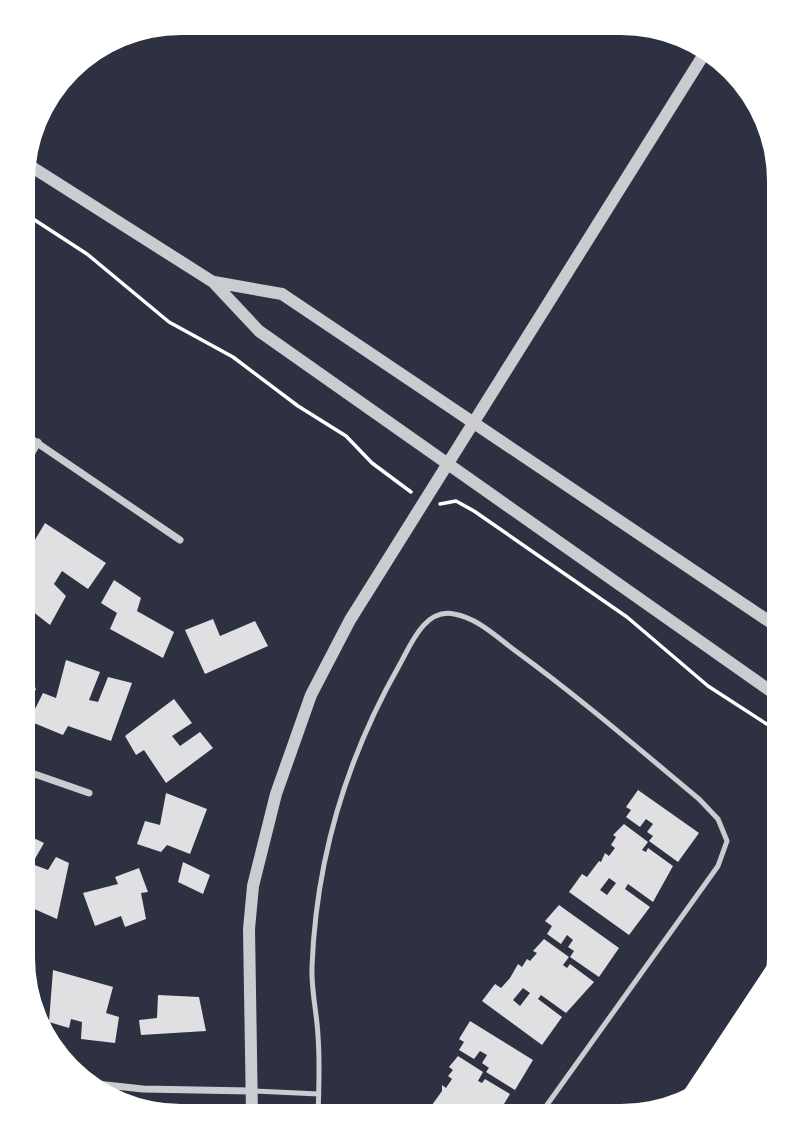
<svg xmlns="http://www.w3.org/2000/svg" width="802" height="1139" font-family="Montserrat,sans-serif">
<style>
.building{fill:#e0e0e3;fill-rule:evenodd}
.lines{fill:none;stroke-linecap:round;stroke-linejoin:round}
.path{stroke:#fff;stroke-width:3.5}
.service{stroke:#caccd0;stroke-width:5}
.minor{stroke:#caccd0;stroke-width:7}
.tertiary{stroke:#caccd0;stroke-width:12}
.motorway{stroke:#fff;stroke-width:21}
</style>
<rect width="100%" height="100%" fill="#2d3142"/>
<path class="building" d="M45 523 106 563 88 589 62 571 54 584 66 596 50 625 23 604V560Z
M114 580 141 598 137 611 174 632 163 658 110 629 117 613 101 603Z
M213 619 220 636 255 621 268 646 205 674 185 630Z
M23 648 36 690 23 695Z
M66 660 100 672 89 700 98 702 108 677 132 683 111 741 68 726 63 735 29 721 43 693 56 698Z
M174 699 192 723 172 736 180 746 200 732 213 748 166 783 144 750 136 755 125 736Z
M638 790 699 833 678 862 649 841 653 836 647 832 653 824 646 819 640 827 626 817 631 810 626 807Z
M166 793 207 809 190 854 167 845 161 852 137 844 145 821 160 825Z
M624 824 648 842 642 850 646 852 648 848 673 866 653 902 628 884 625 889 650 907 629 935 569 892 582 874 587 877 599 861 601 862 605 853 609 856 615 848 611 845 616 837 613 835ZM609 878 616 883 607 895 600 890Z
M23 833 44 843 32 864 48 870 56 857 69 863 57 919 23 904Z
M183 862 210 875 203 894 178 882Z
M139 868 148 892 141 893 146 919 125 927 121 916 95 926 83 893 118 884 115 877Z
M559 905 619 948 599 977 570 957 574 951 568 947 573 940 567 935 561 944 547 934 552 926 545 921Z
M544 939 569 957 563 965 567 968 570 964 594 982 566 1013 541 995 538 999 562 1017 542 1045 482 1001 495 984 501 988 510 978 518 964 522 967 527 959 530 961 537 953 533 951ZM523 988 530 993 520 1006 513 1000Z
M25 968 35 972 30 989Z
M53 970 113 987 106 1013 119 1017 115 1043 81 1039 82 1022 71 1019 69 1028 49 1022Z
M158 995 199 997 206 1031 141 1035 139 1020 157 1018Z
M470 1021 533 1060 515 1090 486 1072 489 1068 482 1063 487 1055 480 1051 474 1059 459 1050 464 1042 459 1039Z
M458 1056 483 1072 478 1081 482 1083 485 1079 510 1094 501 1109 505 1112 503 1116H456L450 1109 446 1116H416L420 1108 427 1112 442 1091V1085L446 1088 452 1079 448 1076 453 1070 449 1067Z"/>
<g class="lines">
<path class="path" d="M24 213 87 254 169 322 233 357 298 406 346 436 372 463 411 492
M440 504 456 501 474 511 627 617 708 686 779 732"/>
<path class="service" d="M252 1091 319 1094
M318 1115C319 1089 320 1062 318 1036 317 1013 311 990 312 967 316 859 347 757 400 664 411 644 425 608 454 614 478 618 498 638 517 652 580 698 639 749 699 799L718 819 727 841 718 866 539 1116"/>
<path class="minor" d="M24 434 180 540
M24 467 38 442
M23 770 89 793
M87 1083 143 1089 250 1091"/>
<path class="tertiary" d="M24 162 213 282 259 331 779 697
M214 282 282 294 779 628
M252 1115 249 929 253 886 276 794 311 695 350 620 706 51"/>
<path class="motorway" d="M691 1099 779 966"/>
</g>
<path d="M0 0H802V1139H0ZM181 35H621A146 146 0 0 1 767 181V958A146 146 0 0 1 621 1104H181A146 146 0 0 1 35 958V181A146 146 0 0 1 181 35Z" fill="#fff" fill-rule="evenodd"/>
</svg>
